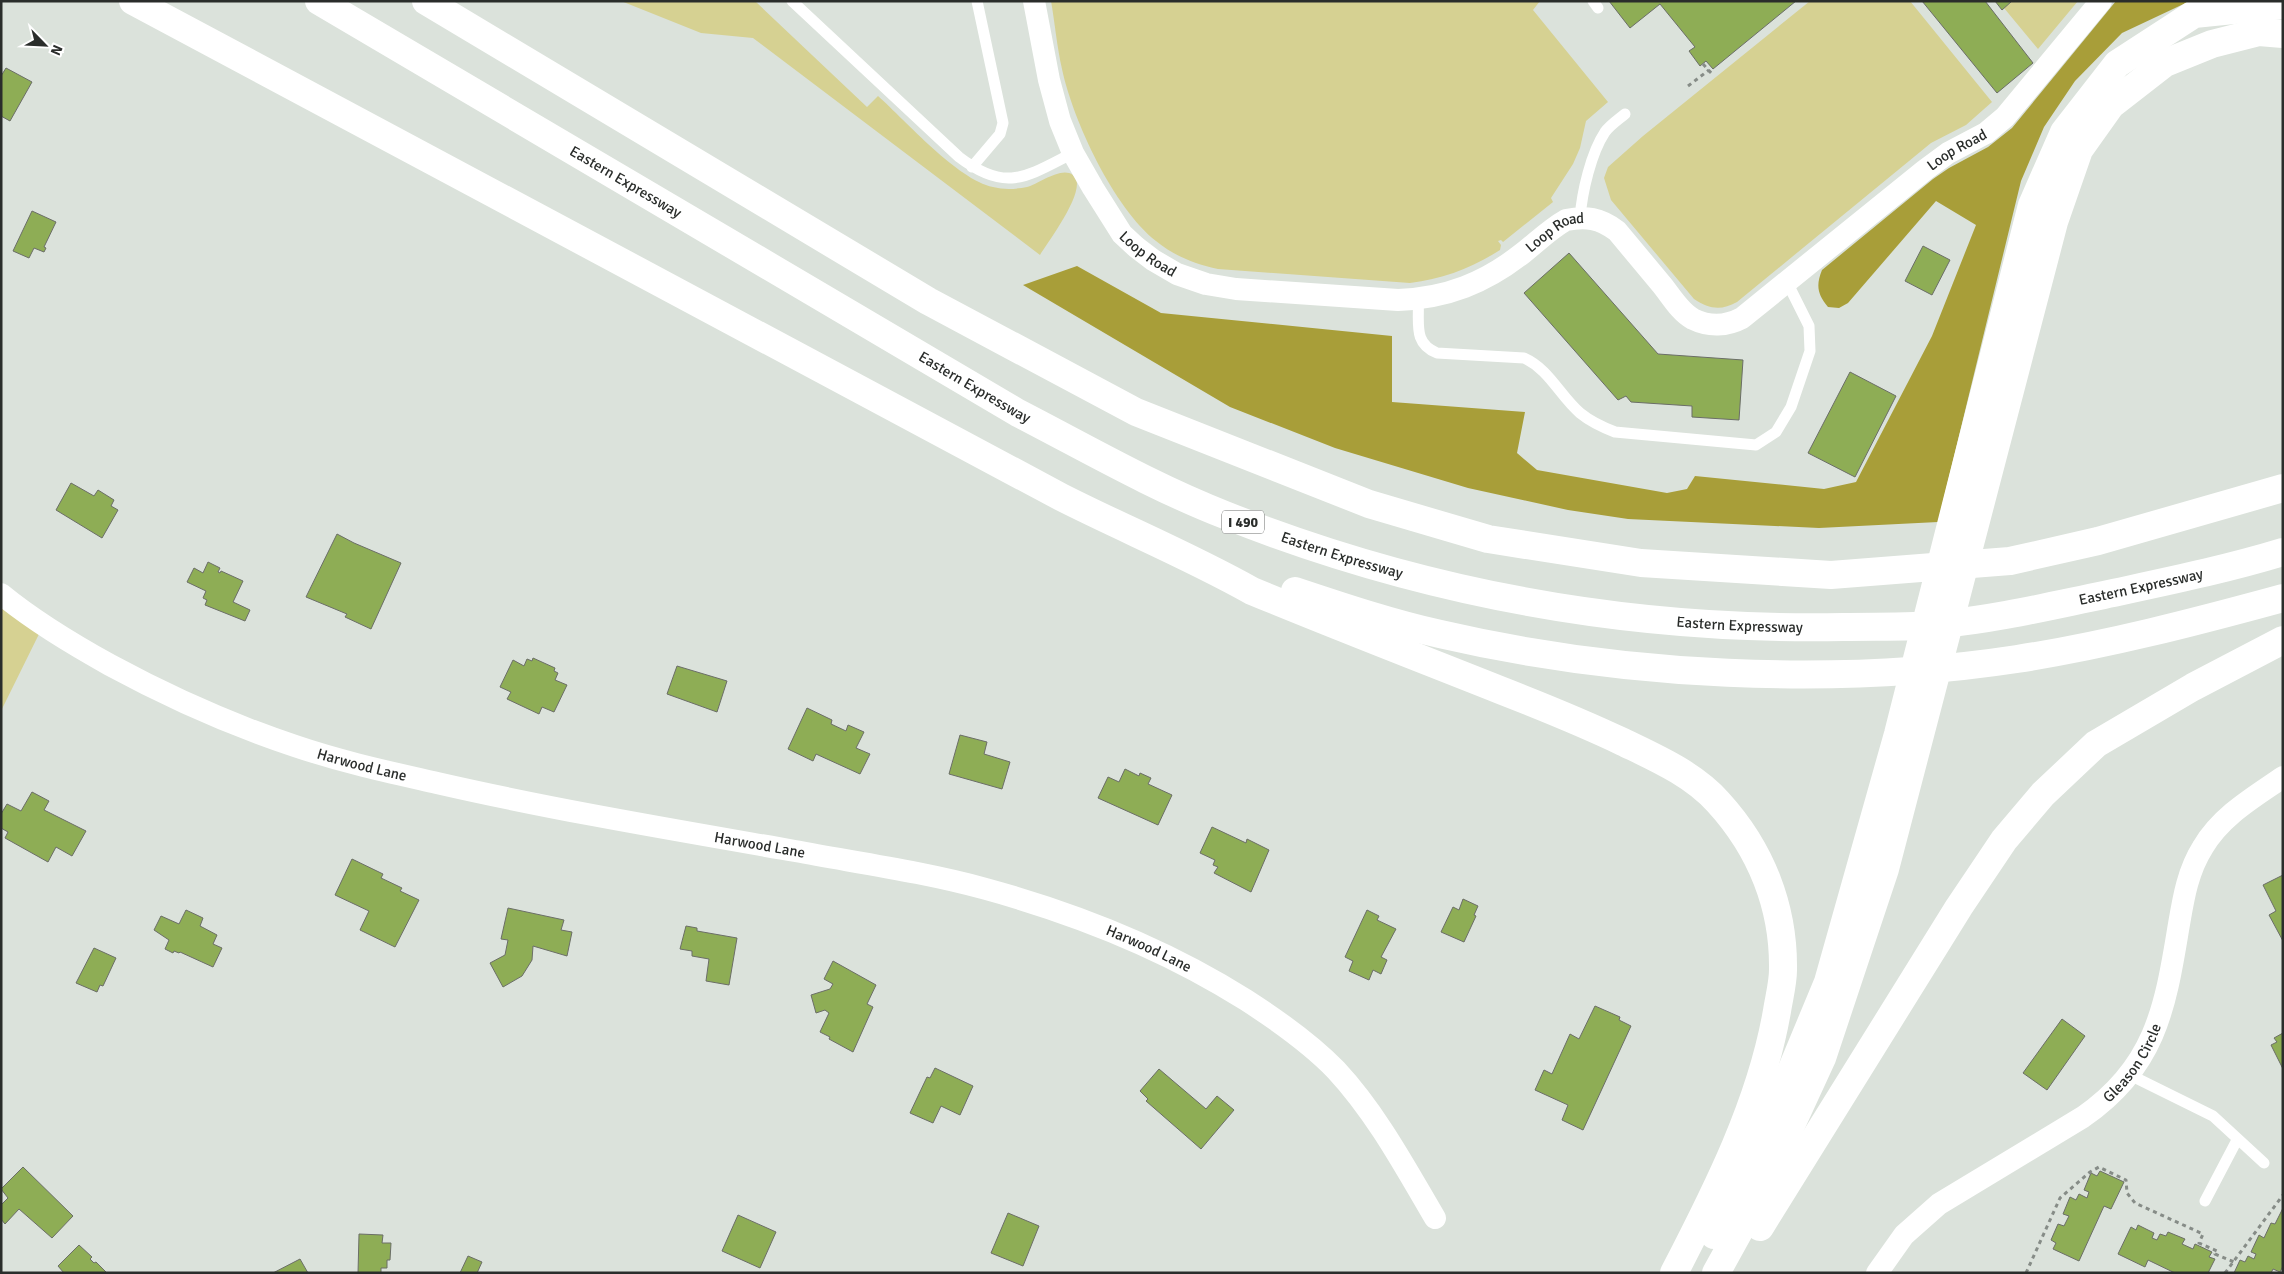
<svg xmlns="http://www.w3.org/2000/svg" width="2284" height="1274" font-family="Signika,sans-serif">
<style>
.green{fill:#d6d192}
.forest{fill:#a89e39}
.building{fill:#8ead55;stroke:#6b6e67}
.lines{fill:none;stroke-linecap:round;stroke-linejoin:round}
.path{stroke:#868c87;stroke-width:3;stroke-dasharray:4 4;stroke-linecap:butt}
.lane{stroke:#fff;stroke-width:11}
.street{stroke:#fff;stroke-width:22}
.highway{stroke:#fff;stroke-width:28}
.labels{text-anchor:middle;stroke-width:4.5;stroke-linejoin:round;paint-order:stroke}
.shield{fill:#fff;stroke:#6a6c6b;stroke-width:1}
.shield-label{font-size:14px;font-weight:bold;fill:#2a2d2b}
.street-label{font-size:15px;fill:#2a2d2b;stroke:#fff}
</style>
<rect width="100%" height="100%" fill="#dbe2db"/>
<path class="green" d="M621 1H755L867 107 878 96C906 121 958 180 993 187 1004 190 1017 189 1027 187 1039 184 1061 166 1073 175 1090 187 1047 243 1040 255L753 38 701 33Z
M1051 1H1540L1533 10 1608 102 1586 121 1580 148 1573 164 1551 198 1553 202 1503 242 1501 240 1498 241 1501 245 1500 250C1472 268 1443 279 1410 283L1218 269C1195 264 1174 256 1156 241 1114 208 1073 121 1062 69 1057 47 1055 24 1051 1Z
M1810 1H1910L1992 102 1966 125 1931 143 1737 302C1721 311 1709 309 1694 299L1611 200 1604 178 1608 167 1643 136Z
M2012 1H2078L2038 49 2004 8Z
M1 607 40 632 1 711Z"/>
<path class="forest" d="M2116 1H2190L2122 33 2075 81 2044 127 2021 181 1938 522 1819 528 1628 519 1568 510 1468 488 1335 448 1230 407 1023 285 1077 266 1161 313 1392 336V402L1525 412 1517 453 1537 470 1667 493 1687 489 1695 476 1824 489 1856 482 1932 336 1976 225 1936 201 1848 303 1839 308 1828 307C1817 294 1816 285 1822 270L1933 179 1949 168 1988 147 2012 128Z"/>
<path class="building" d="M1609 1H1796L1713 69 1706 61 1700 66 1689 51 1695 47 1660 4 1630 28Z
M1922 1H1985L2033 63 1997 93Z
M1995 1H2012L2002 10Z
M6 68 32 82 10 121 1 116V76Z
M32 211 56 222 44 247 46 248 44 252 34 248 29 258 13 251Z
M1923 246 1950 260 1932 295 1905 281Z
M1569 253 1658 354 1743 360 1739 420 1692 417V406L1631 402 1626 396 1618 400 1524 293Z
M1850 372 1896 396 1855 477 1808 453Z
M71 483 94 496 98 490 114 500 111 506 118 510 102 538 56 510Z
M337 534 354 543 401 563 371 629 345 617 347 614 306 597Z
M208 562 220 568 218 572 220 573 221 571 243 581 233 602 250 610 245 621 205 605 207 600 203 598 206 591 187 582 194 568 203 573Z
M533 658 555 668 554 671 558 673 555 680 567 685 554 712 542 707 539 714 507 699 511 692 500 687 513 660 524 666 527 659 532 661Z
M677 666 727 681 717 712 667 694Z
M807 708 832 720 831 724 846 731 848 725 864 732 856 748 870 754 860 774 816 754 813 761 788 749Z
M960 735 987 742 984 754 1010 762 1002 789 949 774Z
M1125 769 1139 776 1140 773 1151 778 1148 784 1172 795 1158 825 1098 798 1108 777 1119 782Z
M32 792 49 801 44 810 86 831 72 856 56 847 48 862 5 838 8 832 1 828V814L7 804 21 811Z
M1212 827 1246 843 1247 839 1269 850 1251 892 1214 873 1218 867 1213 865 1215 860 1200 853Z
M352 859 383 874 381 878 402 888 400 891 419 900 395 947 360 930 369 911 335 895Z
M2283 875V941L2269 915 2276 911 2263 885Z
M1463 899 1478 906 1474 915 1476 916 1464 942 1441 932 1453 907 1459 910Z
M508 908 564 920 561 930 572 932 567 956 533 946 532 960 522 976 503 987 490 963 505 955 508 940 501 939Z
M186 910 203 918 200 926 217 935 213 944 222 948 213 967 180 952 179 953 174 951 173 953 165 949 169 940 154 930 161 916 179 924Z
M1367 910 1379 916 1377 920 1396 929 1381 957 1387 960 1381 974 1373 970 1369 980 1349 971 1353 961 1345 957Z
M686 926 697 928V931L737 938 729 985 706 981 709 959 692 956V951L680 949Z
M94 948 116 958 103 986 100 985 97 992 76 983Z
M833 961 876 985 867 1004 873 1007 853 1052 829 1039 830 1037 820 1032 829 1013 825 1010 816 1013 811 995 830 989 833 984 824 979Z
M1595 1006 1620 1017 1619 1020 1631 1026 1583 1130 1562 1120 1568 1105 1535 1090 1544 1070 1552 1074 1570 1034 1579 1039Z
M2062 1019 2085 1036 2047 1090 2023 1073Z
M2283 1033V1069L2271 1045 2277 1042 2274 1038Z
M935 1068 973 1086 960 1115 941 1106 933 1123 910 1113 927 1077 930 1078Z
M1159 1069 1206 1109 1217 1096 1234 1110 1201 1149 1146 1101 1148 1099 1140 1091Z
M23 1167 73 1216 52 1238 19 1209 5 1224 1 1219V1205L8 1198 1 1189Z
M2100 1171 2124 1182 2111 1209 2104 1206 2079 1261 2053 1249 2056 1243 2051 1240 2058 1224 2064 1226 2069 1216 2063 1214 2070 1197 2076 1200 2079 1194 2087 1198 2089 1192 2084 1190 2091 1173 2097 1176Z
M2283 1208V1266L2280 1272 2273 1269 2271 1273H2234L2240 1260 2245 1262 2248 1256 2254 1259 2256 1254 2251 1252 2259 1235 2264 1238 2271 1223 2275 1224Z
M1008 1213 1039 1226 1023 1266 991 1253Z
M738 1215 776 1232 760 1268 722 1251Z
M2138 1225 2154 1233 2152 1238 2157 1240 2160 1234 2166 1236 2168 1232 2185 1239 2182 1244 2193 1249 2195 1244 2212 1252 2209 1257 2215 1259 2208 1273H2175L2148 1260 2145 1267 2118 1254 2131 1227 2136 1230Z
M359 1234 383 1235 382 1243H391L390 1260H387V1268H381V1273H358Z
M79 1245 92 1257 90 1259 94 1263 96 1262 107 1273H64L58 1266Z
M468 1256 482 1262 477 1273H460Z
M300 1259 308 1273H273Z"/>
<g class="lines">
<path class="path" d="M1703 64 1713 75
M1688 86 1709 70
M2026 1273 2060 1198 2090 1172 2099 1167 2126 1180 2127 1193 2135 1203 2203 1234 2199 1243 2217 1251 2215 1254 2234 1262
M2225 1273 2283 1195"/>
<path class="lane" d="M792 1 959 157C1006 193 1026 177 1073 153
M1593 1 1598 8
M972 167 1000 134 1003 123 977 1
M1580 218C1582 192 1591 153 1605 132 1610 125 1619 119 1625 114
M1418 299C1420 322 1412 343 1437 353L1524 358C1549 369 1560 396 1580 413 1591 422 1602 427 1615 432L1756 445 1776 432 1791 407 1810 351 1809 326 1787 282
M2130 1075 2213 1116 2264 1163
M2205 1201 2237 1140"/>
<g class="street">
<path id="s1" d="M1034 1 1049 80 1060 121 1073 153 1093 188 1122 234 1136 247 1153 260 1177 274 1206 284 1236 289 1398 300C1447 298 1485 283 1523 253 1537 242 1550 229 1566 220 1586 216 1600 218 1617 231 1632 249 1647 267 1662 285 1671 296 1680 312 1693 319 1709 327 1727 326 1742 318L1925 170 1948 153 1986 133 2005 117 2101 1"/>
<path id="s2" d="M1 594C35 622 72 644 110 665 169 697 232 725 295 746 342 762 389 772 437 783 555 810 675 830 795 851 859 863 924 872 986 889 1077 914 1167 950 1246 1000 1277 1020 1310 1043 1336 1070 1376 1113 1405 1167 1435 1218"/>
<path id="s3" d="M1877 1273 1904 1235 1939 1204 2083 1117C2154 1068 2165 1010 2178 930 2183 901 2187 872 2203 847 2221 816 2254 797 2283 777"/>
</g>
<g class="highway">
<path d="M133 1 1061 497C1124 529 1190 556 1252 591 1334 625 1417 657 1500 690 1541 706 1583 723 1623 742 1656 758 1693 774 1718 802 1761 849 1784 907 1783 970 1783 983 1779 998 1777 1011 1761 1103 1717 1190 1674 1273"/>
<path id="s4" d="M319 1 1018 413C1086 448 1153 487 1225 515 1422 593 1630 631 1843 627 1875 626 1909 628 1942 624 1996 619 2050 606 2104 595 2164 582 2224 570 2283 552"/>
<path d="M426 1 928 301 1136 412 1369 504 1488 539 1641 563 1831 575 2010 561 2098 541 2283 488"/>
<path d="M1295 591C1343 607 1391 623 1440 634 1621 676 1834 687 2017 659 2107 645 2195 622 2283 598"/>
<path d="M1760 1227 1959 907 2004 840 2043 794 2096 744 2193 687 2283 640"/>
<path d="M1714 1235 1765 1134 1828 982 1898 734 2032 205 2064 132 2117 64 2194 14 2283 5"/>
<path d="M1716 1273 1758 1197 1822 1058 1885 869 2054 222 2079 150 2111 105 2165 63 2212 44 2259 32 2283 34"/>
</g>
</g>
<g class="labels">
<rect class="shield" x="1222" y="510.5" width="42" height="23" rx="4"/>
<g class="shield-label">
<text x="1243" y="527">I 490</text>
</g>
<g class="street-label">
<text dy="5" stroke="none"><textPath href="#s1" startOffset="1229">Loop Road</textPath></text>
<text dy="5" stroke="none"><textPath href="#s4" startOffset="356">Eastern Expressway</textPath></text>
<text dy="5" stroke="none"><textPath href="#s1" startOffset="719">Loop Road</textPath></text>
<text dy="5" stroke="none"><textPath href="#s1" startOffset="285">Loop Road</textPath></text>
<text dy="5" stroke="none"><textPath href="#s4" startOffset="761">Eastern Expressway</textPath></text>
<text dy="5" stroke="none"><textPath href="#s4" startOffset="1166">Eastern Expressway</textPath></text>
<text dy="5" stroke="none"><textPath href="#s4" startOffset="1976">Eastern Expressway</textPath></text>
<text dy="5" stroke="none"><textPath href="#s4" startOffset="1571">Eastern Expressway</textPath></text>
<text dy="5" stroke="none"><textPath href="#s2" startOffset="402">Harwood Lane</textPath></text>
<text dy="5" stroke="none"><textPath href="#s2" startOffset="808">Harwood Lane</textPath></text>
<text dy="5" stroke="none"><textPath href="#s2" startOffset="1212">Harwood Lane</textPath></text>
<text dy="5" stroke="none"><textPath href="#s3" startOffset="336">Gleason Circle</textPath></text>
</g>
</g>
<rect width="2284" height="1274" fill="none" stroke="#2a2d2b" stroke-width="5"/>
<g transform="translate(45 45) rotate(114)" stroke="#ffffff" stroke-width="4" paint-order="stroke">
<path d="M0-4L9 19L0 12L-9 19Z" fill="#2a2d2b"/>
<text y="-8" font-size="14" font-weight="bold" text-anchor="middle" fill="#2a2d2b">N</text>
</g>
</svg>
